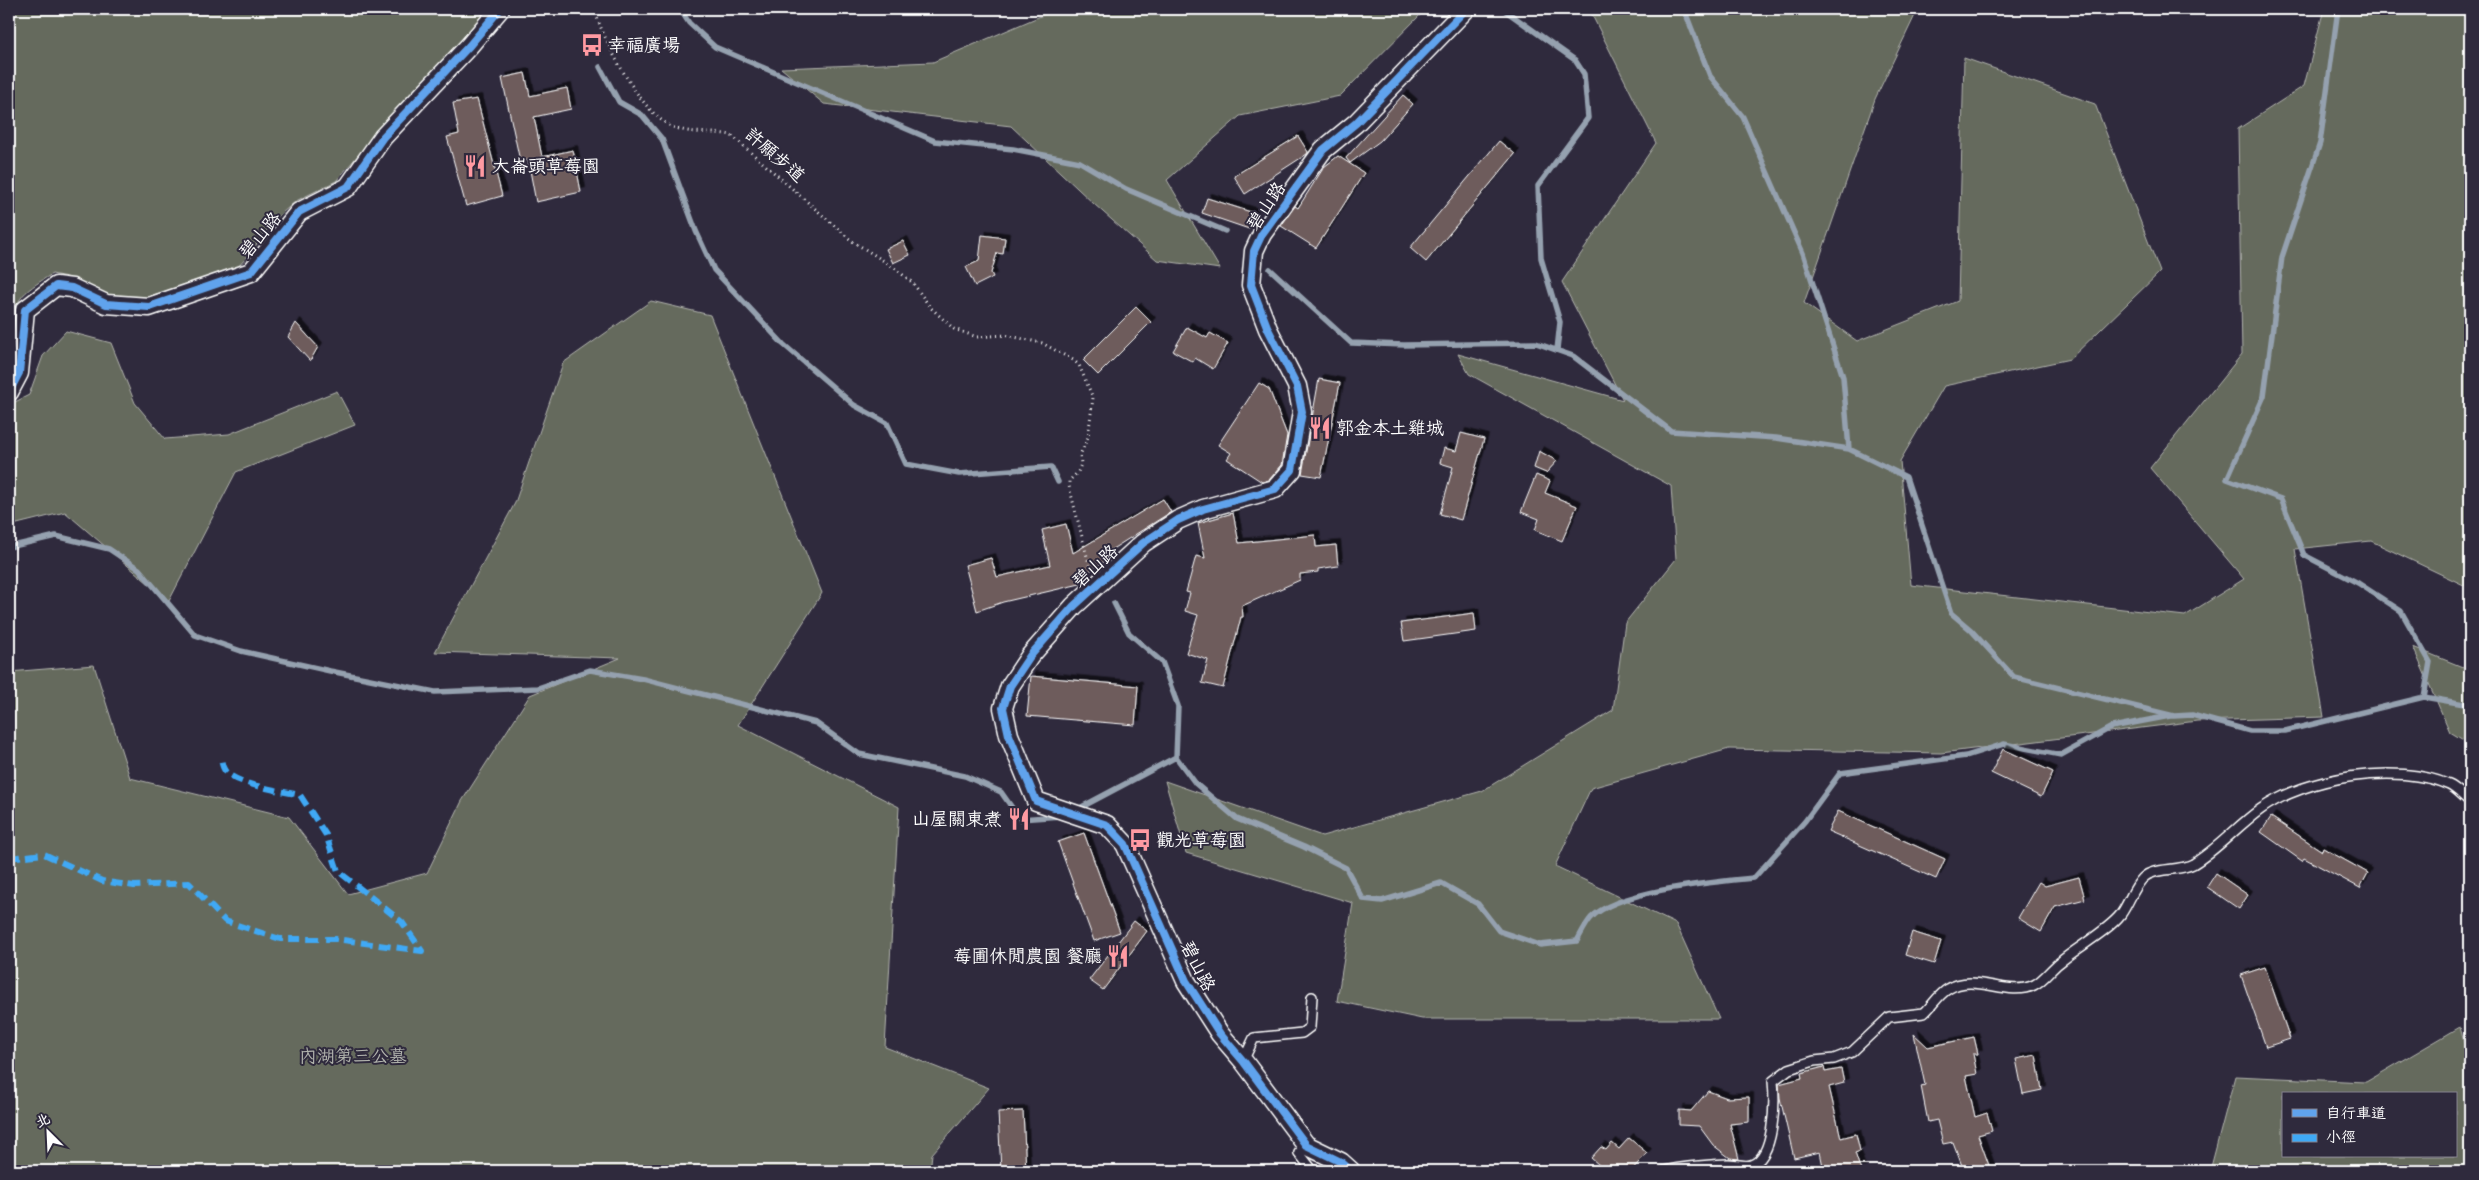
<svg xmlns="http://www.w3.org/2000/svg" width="2479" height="1180" font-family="'Indie Flower','LXGW WenKai TC',sans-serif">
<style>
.green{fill:#656a5d;stroke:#b2b4ae;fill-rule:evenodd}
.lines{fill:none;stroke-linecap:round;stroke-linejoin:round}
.stream{stroke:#95a1af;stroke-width:5.5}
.building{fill:#6e5b5c;stroke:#fff;filter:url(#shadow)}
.service-casing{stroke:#fff;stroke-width:12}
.minor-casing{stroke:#fff;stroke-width:21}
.path{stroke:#fff;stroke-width:3;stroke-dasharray:1 4;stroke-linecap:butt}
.service{stroke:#2f2a3d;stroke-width:9}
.minor{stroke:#2f2a3d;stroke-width:18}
.quiet{stroke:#3fa9f5;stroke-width:6;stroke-dasharray:12 6;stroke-linecap:butt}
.cycleway-casing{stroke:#2f2a3d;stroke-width:11}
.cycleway{stroke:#60a3ed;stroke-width:8}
.labels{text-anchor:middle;stroke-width:4;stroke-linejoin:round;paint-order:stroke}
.poi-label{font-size:18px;fill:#fff;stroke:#2f2a3d;text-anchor:start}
.street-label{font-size:18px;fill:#fff;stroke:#2f2a3d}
.park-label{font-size:18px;fill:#b2b4ae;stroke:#2f2a3d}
</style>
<defs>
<filter id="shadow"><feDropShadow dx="4.5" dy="-4.5" stdDeviation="0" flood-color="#0009"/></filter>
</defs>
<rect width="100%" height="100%" fill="#2f2a3d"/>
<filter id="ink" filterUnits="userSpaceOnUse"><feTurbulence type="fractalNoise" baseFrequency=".02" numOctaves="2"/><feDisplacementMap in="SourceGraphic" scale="10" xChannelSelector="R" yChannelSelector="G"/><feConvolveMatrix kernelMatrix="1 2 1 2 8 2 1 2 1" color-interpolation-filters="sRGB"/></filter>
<g filter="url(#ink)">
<path class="green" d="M9 9H489L468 42 401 105 336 181 296 201 275 219 248 256 235 270 137 300 110 298 67 277 52 274C20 294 15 298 9 336Z
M1057 9H1426L1340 96 1240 116 1167 180 1220 269 1157 260 1094 204 1011 126 824 104 781 68 933 62Z
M1592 9H1918L1875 99 1804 303 1857 341 1958 301 1964 58 2095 104 2160 272 2070 359 1944 386 1900 461 1911 585 2185 616 2244 579 2150 468 2242 354 2238 129 2304 86 2324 9H2470V588L2371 541 2295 549 2324 717 2197 721 1941 753 1729 749 1591 788 1555 866 1676 924 1719 1019H1422L1337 1001 1353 903 1186 853 1165 781 1322 836 1482 791 1613 710 1625 623 1676 559 1671 486 1469 374 1458 354 1623 400 1562 282 1656 143 1590 11Z
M651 301 710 315 822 593 738 725 899 807 885 1047 989 1088 932 1154 930 1171H9V672L94 665 130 778 289 817 348 894 427 873 462 801 530 695 620 658 435 652 515 503 563 363Z
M66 331 111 343 135 403 165 439 229 434 337 391 355 425 236 472 169 601 65 512 9 526V405L29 395 43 356Z
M2413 647 2470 670V744L2450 732Z
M2460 1027 2470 1065V1171H2216L2211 1167 2235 1076 2366 1082ZM2283 1094H2455V1156H2283Z"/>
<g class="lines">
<path class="stream" d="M680 9 689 23 715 47 935 141 1013 149 1080 162 1126 189 1225 231
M1503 9 1575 60 1584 74 1588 118 1538 186 1541 258 1560 322 1557 350
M1684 9 1710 76 1743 117 1803 253 1843 377 1849 449
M2338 9 2320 143 2282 257 2264 396 2227 479 2281 499 2304 555 2358 583 2401 611 2430 662 2424 697 2470 705
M600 67 619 102 642 115 662 139 696 231 714 270 783 344 854 405 887 423 906 464 959 474 1051 467 1058 482
M1270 269 1351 343 1404 345 1536 343 1573 356 1671 431 1776 438 1849 449 1906 477 1951 613 1971 630 2014 677 2174 716 2192 715 2250 731H2285L2424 697
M9 547 56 536 109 549 139 569 195 635 241 651 330 671 435 692 538 688 590 670 643 679 816 723 859 754 965 776 1001 792 1020 819 1061 816
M1114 603 1129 633 1162 662 1178 706 1176 757 1196 784 1237 819 1304 847 1346 868 1363 899 1382 901 1441 883 1478 904 1499 931 1540 945 1577 941C1581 934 1585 925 1591 918 1618 890 1715 882 1754 878L1805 821 1840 773 1966 756 2004 744 2061 755 2112 727 2170 716
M1076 810 1176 757"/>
</g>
<path class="building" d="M525 73 530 96 567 88 571 109 534 117 542 157 573 150 581 192 536 202 528 160 520 161 502 78Z
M1403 95 1413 104 1380 141 1350 163 1346 158Z
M477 99 502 196 466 206 447 137 459 134 453 103Z
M1298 136 1308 152 1307 154 1245 194 1234 176Z
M1499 141 1515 154 1426 262 1410 248Z
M1338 156 1364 173 1316 248 1281 226 1295 206 1298 208 1324 167Z
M1207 198 1254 213 1249 229 1202 213Z
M982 235 1005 238 1003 254 997 253 991 273 993 277 975 286 966 267 979 261Z
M903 241 910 255 893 263 886 249Z
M1136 307 1151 322 1098 375 1083 360Z
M296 323 318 347 310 361 288 337Z
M1187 327 1207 338 1210 333 1228 343 1213 369 1195 358 1193 362 1173 351Z
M1319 379 1340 383 1321 477 1302 474Z
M1259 383 1269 389 1287 435 1282 465 1269 480 1262 482 1227 459 1231 453 1218 445Z
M1461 433 1484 439 1461 520 1440 514 1453 467 1440 463 1444 448 1456 451Z
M1539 451 1557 461 1546 473 1534 468Z
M1536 475 1550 481 1545 493 1577 506 1562 541 1535 530 1539 519 1521 512Z
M1163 499 1171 512 1106 553 1108 559 1079 578 1080 584 1003 602 977 611 965 565 991 558 997 577 1050 565 1042 530 1066 524 1073 553Z
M1233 513 1239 543 1315 535 1316 547 1336 545 1338 566 1318 569V572L1300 574V580L1242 606 1243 617H1241L1223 688 1202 683 1208 660 1186 653 1198 615 1185 611 1190 593 1186 592 1196 556 1205 558 1198 523Z
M1474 613 1476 631 1404 641 1401 623Z
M1031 676 1138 686 1135 725 1027 716Z
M2003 749 2053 772 2041 797 1991 773Z
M1838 811 1945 859 1936 879 1828 831Z
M2271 817 2322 851 2323 848 2368 873 2360 888 2304 858 2302 861 2261 832Z
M1084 833 1120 932 1094 941 1058 842Z
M2216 873 2248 895 2239 909 2207 887Z
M2079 877 2085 899 2055 907 2041 932 2018 918 2039 882 2045 886Z
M1134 921 1147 931 1103 990 1089 980Z
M1912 932 1941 941 1934 964 1905 955Z
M2265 967 2290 1039 2266 1047 2241 975Z
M1914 1034 1928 1047 1974 1037 1978 1054H1973L1977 1074 1966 1076 1975 1117 1987 1113 1992 1131 1978 1135 1991 1171H1964L1953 1142 1943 1144 1937 1120 1928 1122 1921 1086 1925 1085Z
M2036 1055 2042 1090 2023 1094 2016 1059Z
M1824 1067 1825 1072 1841 1069 1844 1083 1829 1087 1841 1138 1856 1134 1860 1151 1855 1153 1861 1171H1824L1820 1152 1794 1158 1780 1098 1779 1084 1802 1078 1801 1073Z
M1708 1091 1727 1098 1749 1097V1122L1730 1124 1739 1159 1730 1158 1713 1145 1699 1126 1679 1125V1110L1691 1111Z
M1023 1111 1026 1171H1001L998 1112Z
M1629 1138 1647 1153 1631 1171H1606L1591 1158 1601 1147 1606 1150 1612 1143 1619 1149Z"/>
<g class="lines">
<defs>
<path id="service" d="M1243 1061 1254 1038 1302 1033 1310 1027 1312 997
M1306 1145 1299 1153 1313 1171
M1664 1171C1685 1166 1706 1165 1728 1164 1735 1164 1745 1167 1751 1165 1775 1157 1775 1102 1773 1081L1789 1069 1814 1061 1834 1059 1852 1052 1889 1017 1924 1013C1932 1006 1939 994 1948 989 1975 972 2007 998 2034 985 2043 981 2051 969 2059 963 2076 948 2108 931 2121 914 2129 903 2133 888 2143 878 2154 867 2178 872 2193 864 2218 849 2237 826 2261 809 2306 777 2398 762 2449 785 2456 788 2462 795 2467 799L2470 797"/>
<path id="minor" d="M9 392 19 373 25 310 56 286 72 288 106 304 149 307 251 272 299 212 348 187 383 137 469 46 500 9
M1351 1171 1341 1162 1306 1145 1244 1062 1220 1034 1186 981 1125 844 1107 825 1036 801 1009 735 1003 708 1010 686 1030 656 1074 606 1143 543 1178 520 1203 509 1275 489 1292 470 1302 412 1297 386 1268 329 1251 285 1254 251 1262 234 1323 150 1356 123 1466 9"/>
</defs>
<use href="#service" class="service-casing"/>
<use href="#minor" class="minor-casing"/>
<path class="path" d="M528 9H535
M594 9C604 41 640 112 671 126 689 135 712 131 731 135L852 241 892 266 913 283 930 307 954 329 977 337 1005 335 1042 343 1073 360 1079 365 1093 398 1088 437 1080 455 1081 464 1078 472 1069 481V486L1090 568"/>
<use href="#service" class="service"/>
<use href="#minor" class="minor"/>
<path class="quiet" d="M9 858 44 854 102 881 134 886 189 883 225 921 280 939H336L422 951 402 922 338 871 326 835 300 795C282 791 238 785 226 772 222 768 222 763 221 758"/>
<defs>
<path id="cycleway" d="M9 392 19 373 25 310 56 286 72 288 106 304 149 307 251 272 299 212 348 187 383 137 469 46 500 9
M1351 1171 1341 1162 1306 1145 1244 1062 1220 1034 1186 981 1125 844 1107 825 1036 801 1009 735 1003 708 1010 686 1030 656 1074 606 1143 543 1178 520 1203 509 1275 489 1292 470 1302 412 1297 386 1268 329 1251 285 1254 251 1262 234 1323 150 1356 123 1466 9"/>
</defs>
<use href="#cycleway" class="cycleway-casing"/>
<use href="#cycleway" class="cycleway"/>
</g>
</g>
<defs>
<symbol id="bus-bare" viewBox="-9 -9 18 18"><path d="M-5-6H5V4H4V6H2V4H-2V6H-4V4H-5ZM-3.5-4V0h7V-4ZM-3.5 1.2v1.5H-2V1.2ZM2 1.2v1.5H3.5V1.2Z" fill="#ff9aa2" stroke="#2f2a3d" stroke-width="2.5" paint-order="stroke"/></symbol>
<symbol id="restaurant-bare" viewBox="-9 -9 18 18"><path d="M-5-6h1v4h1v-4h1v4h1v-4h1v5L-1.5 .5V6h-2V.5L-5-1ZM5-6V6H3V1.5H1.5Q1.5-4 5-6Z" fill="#ff9aa2" stroke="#2f2a3d" stroke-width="2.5" paint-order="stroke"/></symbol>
</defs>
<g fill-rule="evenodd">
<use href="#bus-bare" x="576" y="29" width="32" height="32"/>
<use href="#restaurant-bare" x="459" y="150" width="32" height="32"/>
<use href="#restaurant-bare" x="1304" y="412" width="32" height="32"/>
<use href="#restaurant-bare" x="1003" y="803" width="32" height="32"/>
<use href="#bus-bare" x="1124" y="824" width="32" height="32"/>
<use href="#restaurant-bare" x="1102" y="940" width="32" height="32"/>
</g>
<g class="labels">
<g class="poi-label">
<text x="608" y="51">幸福廣場</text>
<text x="492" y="172">大崙頭草莓園</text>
<text x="1336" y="434">郭金本土雞城</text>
<text x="1002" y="825" text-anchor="end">山屋關東煮</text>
<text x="1156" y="846">觀光草莓園</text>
<text x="1102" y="962" text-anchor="end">莓圃休閒農園 餐廳</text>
</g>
<g class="street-label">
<text transform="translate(775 155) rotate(41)" y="6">許願步道</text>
<text transform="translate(1266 206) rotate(-56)" y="6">碧山路</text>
<text transform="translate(260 235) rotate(-50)" y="6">碧山路</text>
<text transform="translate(1095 566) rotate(-42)" y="6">碧山路</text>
<text transform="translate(1198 966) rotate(63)" y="6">碧山路</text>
</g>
<g class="park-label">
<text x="353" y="1062">內湖第三公墓</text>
</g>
</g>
<rect width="2479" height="1180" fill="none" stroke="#2f2a3d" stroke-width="30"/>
<rect x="15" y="15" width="2449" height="1150" fill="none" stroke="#fff" stroke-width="2" filter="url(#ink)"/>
<rect x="2282" y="1092" width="175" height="65" fill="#2f2a3d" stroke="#827f8b"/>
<rect x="2292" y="1109" width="25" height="8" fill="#60a3ed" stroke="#827f8b"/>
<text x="2326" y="1118" font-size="15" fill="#ffffff">自行車道</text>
<rect x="2292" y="1134" width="25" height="8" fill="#3fa9f5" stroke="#827f8b"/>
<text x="2326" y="1142" font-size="15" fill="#ffffff">小徑</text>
<g transform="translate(48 1132) rotate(336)" stroke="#2f2a3d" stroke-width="4" paint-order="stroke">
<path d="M0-4L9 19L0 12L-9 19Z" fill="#ffffff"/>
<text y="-8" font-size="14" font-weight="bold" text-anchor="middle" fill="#ffffff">北</text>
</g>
</svg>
